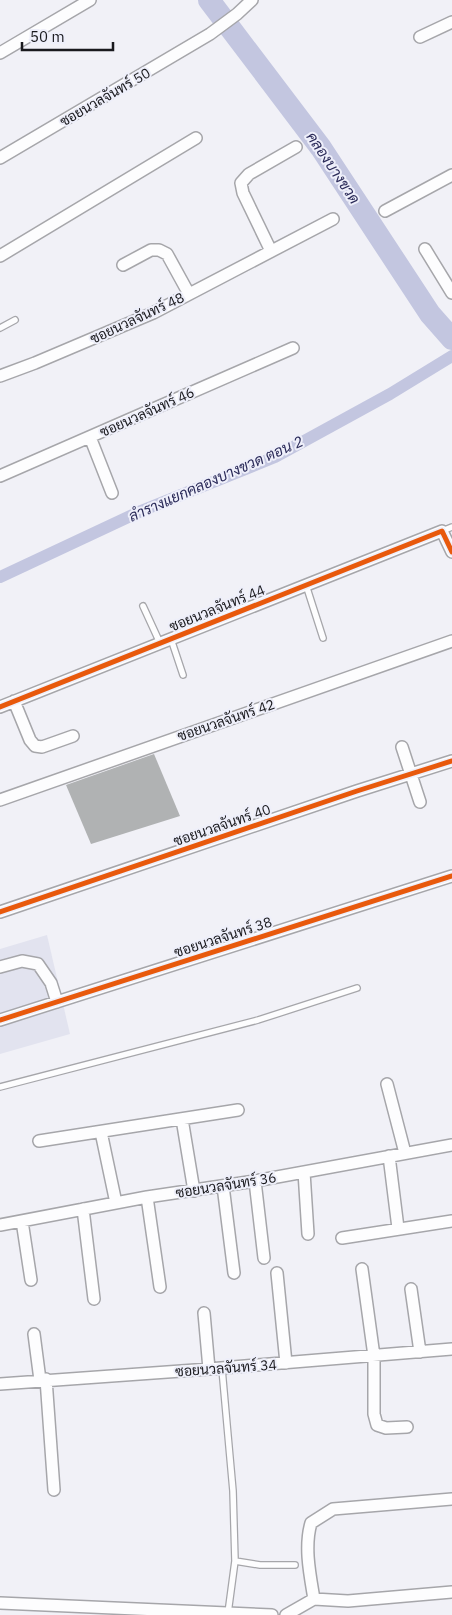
<svg xmlns="http://www.w3.org/2000/svg" width="452" height="1615" font-family="'IBM Plex Sans',Sarabun,sans-serif">
<style>
.built{fill:#e2e3ef}
.lines{fill:none;stroke-linecap:round;stroke-linejoin:round}
.canal{stroke:#c3c6e0;stroke-width:12}
.river{stroke:#c3c6e0;stroke-width:22}
.building{fill:#b0b2b3}
.lane-casing{stroke:#a6a6aa;stroke-width:8}
.street-casing{stroke:#a6a6aa;stroke-width:14}
.lane{stroke:#fdfdfe;stroke-width:5.5}
.street{stroke:#fdfdfe;stroke-width:11}
.cycleway-casing{stroke:#eeeffa;stroke-width:8}
.cycleway{stroke:#e8590c;stroke-width:5}
.labels{text-anchor:middle;stroke-width:4;stroke-linejoin:round;paint-order:stroke}
.street-label{font-size:14px;fill:#19191d;stroke:#eeeffa}
.water-label{font-size:15px;font-style:italic;fill:#2b2b59;stroke:#eeeffa}
</style>
<rect width="100%" height="100%" fill="#f1f1f7"/>
<path class="built" d="M47 935 70 1034 0 1054V949Z"/>
<g class="lines">
<path class="canal" d="M0 577 141 511 275 457 390 394 452 356"/>
<path class="river" d="M209 0 321 148 430 314 452 339"/>
</g>
<path class="building" d="M154 754 180 816 91 844 66 785Z"/>
<g class="lines">
<defs>
<path id="lane" d="M0 328 15 320
M442 531 452 527
M306 585 323 638
M143 606 160 643
M171 639 183 675
M0 1087 258 1020 357 988
M222 1369 233 1491 235 1561 228 1613
M235 1561 260 1565H295"/>
<path id="street" d="M420 37 452 22
M0 53 90 0
M0 158 210 34 237 14 252 0
M385 211 452 175
M425 249 452 293
M271 251 243 193 241 183 249 174 296 147
M0 256 196 138
M123 265 151 250H159L167 254 189 294
M0 376 35 363 153 313 333 219
M90 437 112 493
M0 476 293 348
M14 701 30 740 35 746 42 747 73 736
M0 707 442 531 452 552
M402 747 420 802
M0 800 452 641
M0 912 357 791 452 761
M0 967 22 961 38 964 51 983 57 1002
M0 1020 452 876
M387 1084 405 1153
M182 1119 194 1191
M101 1132 116 1203
M39 1141 238 1110
M389 1156 398 1228
M304 1172 308 1234
M255 1181 264 1258
M223 1186 234 1273
M147 1197 160 1287
M83 1209 94 1299
M22 1221 31 1280
M0 1225 147 1197 255 1181 452 1145
M342 1238 452 1221
M362 1269 374 1356V1414L377 1425 386 1428 407 1427
M277 1273 286 1363
M411 1289 420 1352
M204 1313 209 1369
M34 1334 40 1380
M46 1379 54 1490
M0 1384 209 1369 452 1349
M314 1599 348 1601 452 1592
M0 1603 272 1615
M286 1615 314 1599C310 1575 304 1547 311 1523L333 1509 452 1499"/>
</defs>
<use href="#lane" class="lane-casing"/>
<use href="#street" class="street-casing"/>
<use href="#lane" class="lane"/>
<use href="#street" class="street"/>
<defs>
<path id="cycleway" d="M0 707 442 531 452 552
M0 912 357 791 452 761
M0 1020 452 876"/>
</defs>
<use href="#cycleway" class="cycleway-casing"/>
<use href="#cycleway" class="cycleway"/>
</g>
<g class="labels">
<g class="street-label">
<text transform="translate(105 97) rotate(-30)" y="5">ซอยนวลจันทร์ 50</text>
<text transform="translate(137 318) rotate(-25)" y="5">ซอยนวลจันทร์ 48</text>
<text transform="translate(147 412) rotate(-24)" y="5">ซอยนวลจันทร์ 46</text>
<text transform="translate(217 608) rotate(-22)" y="5">ซอยนวลจันทร์ 44</text>
<text transform="translate(226 720) rotate(-19)" y="5">ซอยนวลจันทร์ 42</text>
<text transform="translate(222 825) rotate(-19)" y="5">ซอยนวลจันทร์ 40</text>
<text transform="translate(223 937) rotate(-18)" y="5">ซอยนวลจันทร์ 38</text>
<text transform="translate(226 1185) rotate(-9)" y="5">ซอยนวลจันทร์ 36</text>
<text transform="translate(226 1368) rotate(-4)" y="5">ซอยนวลจันทร์ 34</text>
</g>
<g class="water-label">
<text transform="translate(333 168) rotate(56)" y="5">คลองบางขวด</text>
<text transform="translate(216 479) rotate(-24)" y="5">ลำรางแยกคลองบางขวด ตอน 2</text>
</g>
</g>
<path d="M22 42v8h91v-8" fill="none" stroke="#19191d" stroke-width="2.5"/>
<text x="30" y="42" font-size="15" fill="#19191d" stroke="#eeeffa" stroke-width="4" paint-order="stroke">50 m</text>
</svg>
